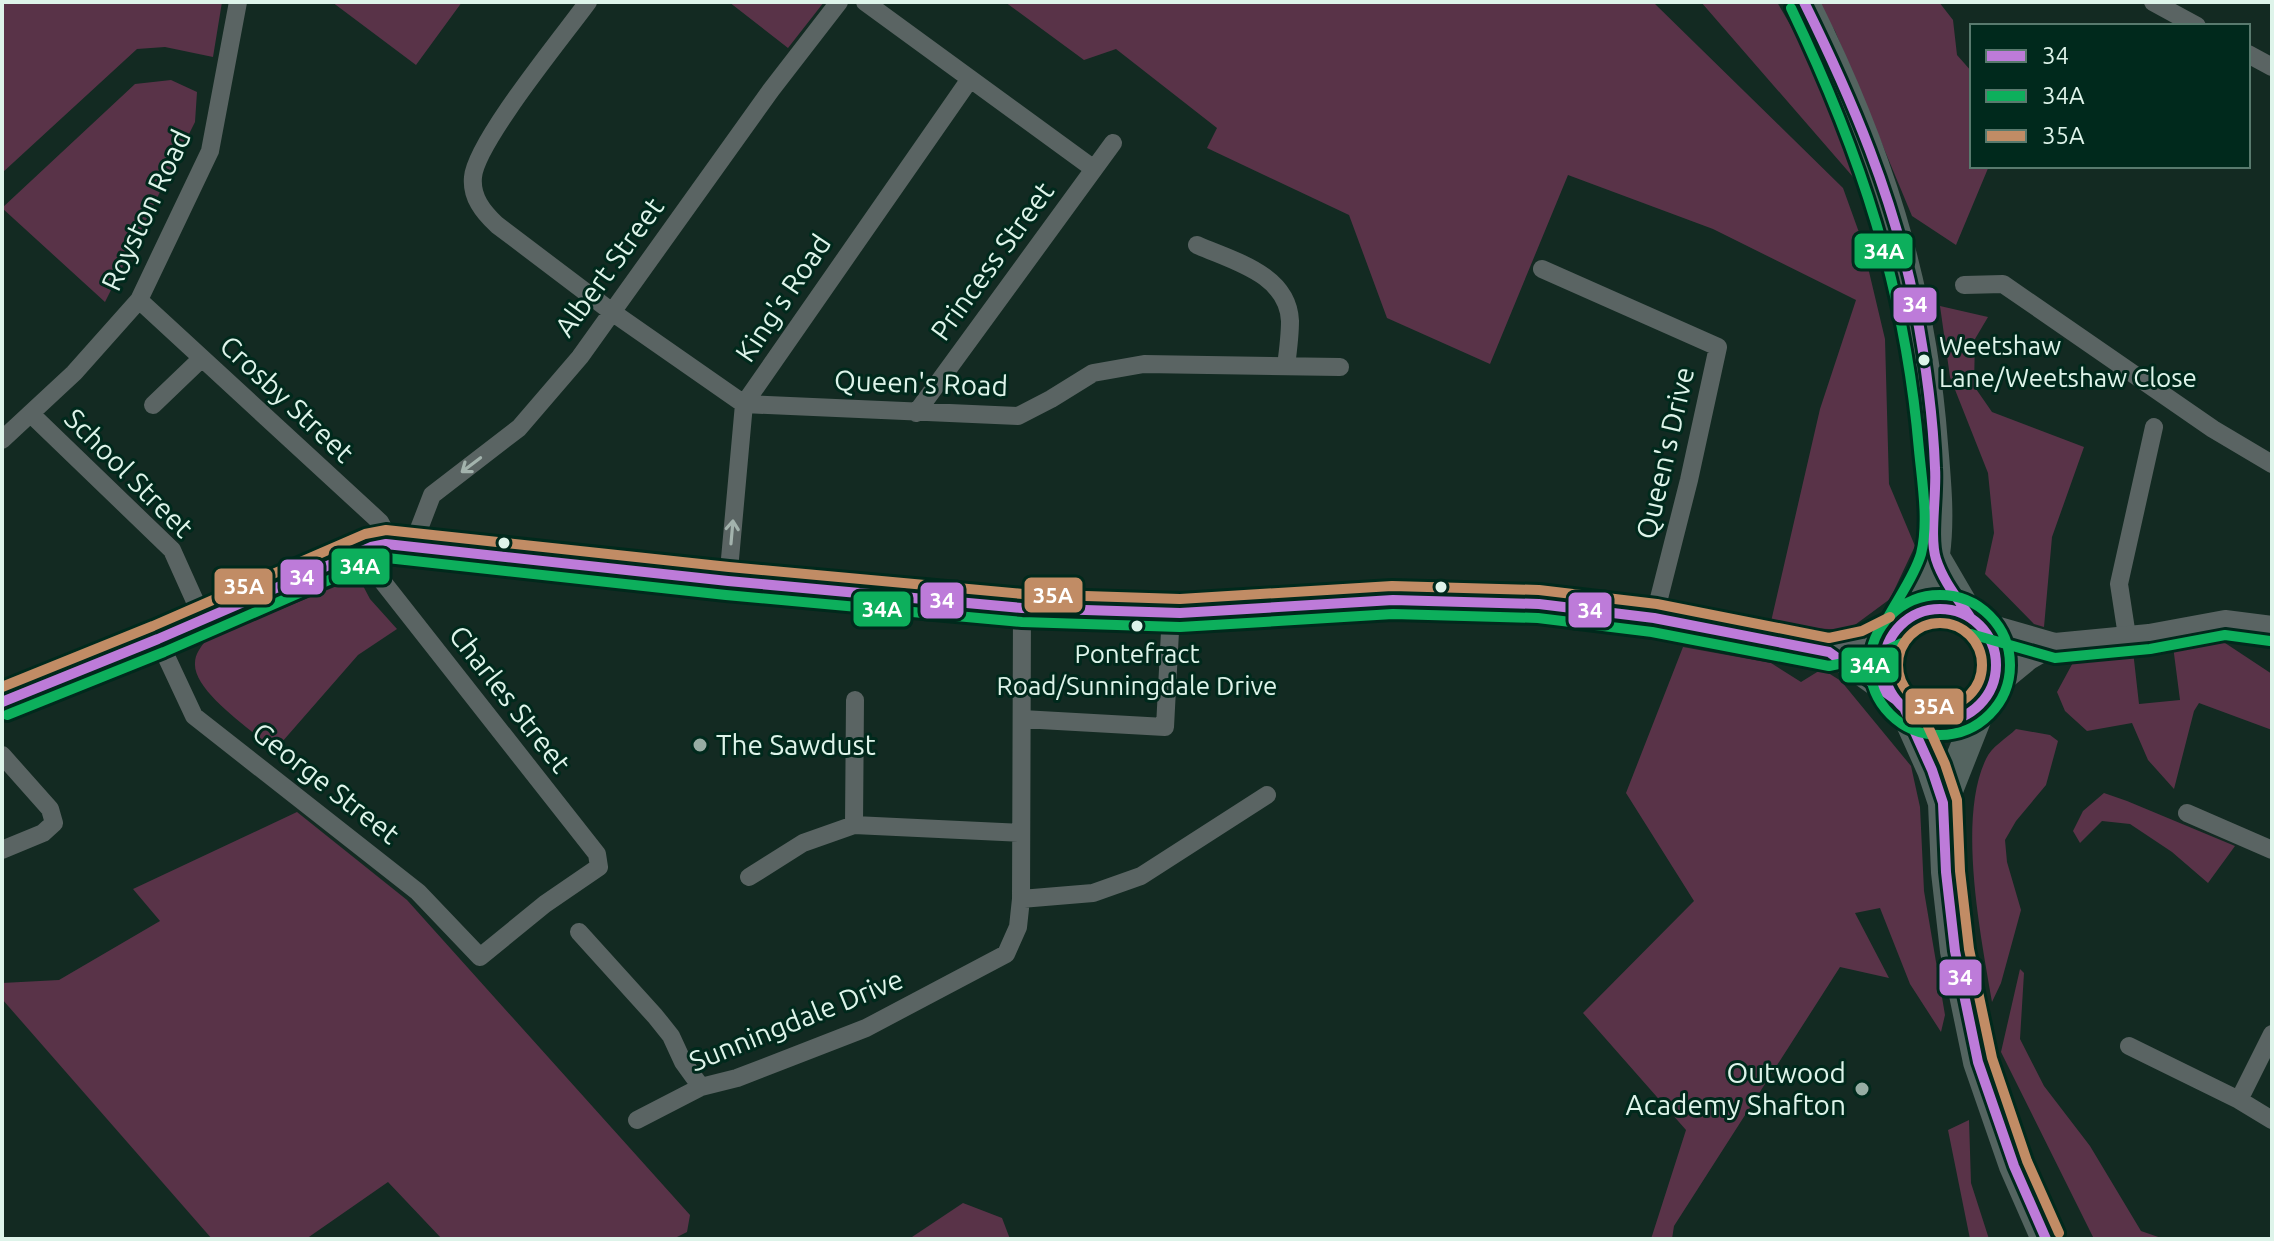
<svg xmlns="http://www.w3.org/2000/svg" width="2274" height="1241" font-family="Ubuntu,sans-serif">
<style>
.green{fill:#593348}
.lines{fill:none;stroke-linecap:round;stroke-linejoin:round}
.minor{stroke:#5a6463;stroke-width:18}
.tertiary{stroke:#5a6463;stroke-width:22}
.trunk{stroke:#546460;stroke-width:30}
.bus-1-casing{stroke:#00291c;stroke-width:16}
.bus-2-casing{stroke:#00291c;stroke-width:16}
.bus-3-casing{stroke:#00291c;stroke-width:16}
.bus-1{stroke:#bd7bd9;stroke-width:10}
.bus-2{stroke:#0daf5c;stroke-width:10}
.bus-3{stroke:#c18c65;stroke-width:10}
.oneway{stroke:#a3b3ad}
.bus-dot{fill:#def4ea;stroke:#00291c;stroke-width:3}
.poi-dot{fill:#97ada4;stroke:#00291c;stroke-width:3}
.labels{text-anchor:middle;stroke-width:6;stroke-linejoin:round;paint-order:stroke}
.bus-label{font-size:26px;fill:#def4ea;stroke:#00291c;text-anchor:start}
.street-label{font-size:28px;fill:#def4ea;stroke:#00291c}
.poi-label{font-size:28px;fill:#def4ea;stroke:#00291c;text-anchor:start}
.line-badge{stroke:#00291c;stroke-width:3}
.badge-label{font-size:22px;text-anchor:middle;font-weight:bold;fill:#fff}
</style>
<rect width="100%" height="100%" fill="#132a22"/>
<path class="green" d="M2 2H222L213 57 165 47 137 49 2 173Z
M332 2H462L416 65Z
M729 2H824L788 48Z
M1005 2H1653L1843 188 1861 238 1885 339 1889 484 1915 546 1890 599 1848 630 1770 626 1820 409 1856 300 1713 229 1568 175 1490 364 1387 318 1349 215 1207 148 1217 128 1116 49 1084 60Z
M1701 2H1777L1799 40 1860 185Z
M1817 2H1939L1953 20 1957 55 1972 72V166H1989L1956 245 1912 216 1835 31Z
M171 80 197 92 195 122 105 302 2 208 135 84Z
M1940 306 1988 317 1975 339 1974 386 1992 412 2084 447 2052 537 2044 627 2034 624 1985 574 1994 533 1988 473 1950 377Z
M354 579 360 580 370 599 397 629 358 655 275 750C255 732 193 692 195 663 195 654 201 647 206 640Z
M2216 637 2272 674V730L2199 703 2194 711 2174 789 2148 760 2132 723 2087 731 2065 711 2057 692 2076 657 2133 651 2139 704 2180 700 2173 646Z
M1683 647 1771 663 1801 682 1822 669 1841 681 1911 766 1920 807 1924 891 1945 1015 1941 1032 1910 984 1880 908 1855 913 1889 978 1840 967 1674 1226 1672 1239H1651L1686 1130 1583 1013 1694 901 1626 793Z
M2016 729 2050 735 2058 741 2046 785 2016 821 2005 840 2007 862 2021 910 2001 983 1992 1002C1981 937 1957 819 1986 759 1991 747 2007 738 2016 729Z
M2104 793 2127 801 2235 846 2208 883 2172 852 2130 824 2102 821 2080 843 2073 831 2083 811Z
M297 812 407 900 690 1215 687 1232 673 1239H442L388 1182 306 1239H212L2 999V983L59 980 160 921 133 889Z
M2020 969 2024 973 2020 1039 2044 1086 2090 1146 2141 1231 2164 1239H2094L2001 1052Z
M1969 1120 1971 1183 1989 1239H1970L1948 1130Z
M963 1203 1002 1218 1010 1239H909Z"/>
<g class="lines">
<path class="minor" d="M588 2C564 35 476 142 473 177 471 197 483 212 497 225L612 312 744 404 1018 416 1051 399 1093 373 1144 364 1340 367
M865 2 1094 169
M2153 2 2197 26
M2248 54 2272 67
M1197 245C1233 261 1288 274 1290 321 1290 336 1288 351 1286 366
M1542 269 1718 347 1689 480 1654 618
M1964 285 2003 284 2213 429 2272 464
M139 300 380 522 386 533V544
M153 405 202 358
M916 413 1113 143
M31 414 172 550 203 619
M2 440 74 373 139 300 210 151 238 2
M412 547 432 495 519 428 580 357 771 90 839 2
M728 581 744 404 970 79
M2127 636 2119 584 2154 427
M158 639 194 716 418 892 480 957 545 904 599 867 597 854 379 577 371 547
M1022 719 1165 727 1171 612
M2 755 50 809 54 823 43 833 2 850
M2187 813 2272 850
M854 825 855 700
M749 877 803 843 854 825 1021 833
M1021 899 1093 893 1141 876 1267 795
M579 932 655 1016 671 1036 683 1062 701 1087
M2129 1046 2239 1100 2272 1120
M2239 1100 2272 1034
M637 1120 701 1087 737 1078 866 1028 1006 954 1018 927 1021 899 1022 608"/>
<path class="tertiary" d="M1975 621 2055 644 2149 635 2225 621 2272 627
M1829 652 1896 700
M1990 691 2029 659 2055 644
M2 702 158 639 371 547 386 544 728 581 1022 608 1180 613 1393 600 1539 604 1654 618 1829 652 1867 644 1896 630"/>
<path class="trunk" d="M1804 2C1876 146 1921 283 1933 444 1936 480 1940 518 1935 554 1933 567 1907 609 1900 625
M1935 557 1970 617
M1884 665a56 56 0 1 1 112 0a56 56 0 1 1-112 0Z
M1905 710 1932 770 1943 803 1946 872 1955 951 1978 1062 2014 1166 2046 1239
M1943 803 1983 702"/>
<defs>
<path id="bus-1" d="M1804 2C1852 99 1894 198 1915 305 1925 358 1933 413 1935 468 1937 494 1929 537 1936 559 1943 581 1958 599 1970 617
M1884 665a56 56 0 1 1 112 0a56 56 0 1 1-112 0Z
M2 702 158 639 371 547 386 544 728 581 1022 608 1180 613 1393 600 1539 604 1654 618 1829 652 1896 700
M1905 710 1932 770 1943 803 1946 872 1955 951 1978 1062 2014 1166 2046 1239"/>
<path id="bus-2" d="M1791 8C1861 154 1905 288 1919 450 1922 482 1929 522 1921 554 1914 577 1898 598 1887 619
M1870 665a70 70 0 1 1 140 0a70 70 0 1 1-140 0Z
M1971 634 2055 658 2150 649 2225 635 2270 641
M7 715 164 652 375 560 387 558 726 595 1022 622 1180 627 1393 614 1538 618 1652 632 1829 666 1872 657 1902 643"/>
<path id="bus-3" d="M1898 665a42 42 0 1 1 84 0a42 42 0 1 1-84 0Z
M2 687 153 626 365 534 386 530 729 567 1023 594 1180 599 1392 586 1539 590 1657 604 1829 638 1862 631 1890 617
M1918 704 1945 764 1957 800 1960 871 1969 949 1992 1058 2027 1161 2059 1233"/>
</defs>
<use href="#bus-1" class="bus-1-casing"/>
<use href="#bus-2" class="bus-2-casing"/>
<use href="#bus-3" class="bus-3-casing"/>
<use href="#bus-1" class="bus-1"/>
<use href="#bus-2" class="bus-2"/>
<use href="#bus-3" class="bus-3"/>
</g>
<defs><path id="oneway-shaft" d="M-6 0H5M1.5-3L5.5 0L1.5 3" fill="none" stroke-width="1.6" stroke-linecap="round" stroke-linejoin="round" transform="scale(2)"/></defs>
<g class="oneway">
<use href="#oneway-shaft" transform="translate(471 465) rotate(143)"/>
<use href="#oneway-shaft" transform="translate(732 532) rotate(-85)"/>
</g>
<g class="bus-dot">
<circle cx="1924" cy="360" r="7"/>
<circle cx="504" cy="543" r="7"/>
<circle cx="1441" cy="587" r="7"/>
<circle cx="1137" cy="626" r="7"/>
</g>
<g class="poi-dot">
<circle cx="700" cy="745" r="8"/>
<circle cx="1862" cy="1089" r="8"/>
</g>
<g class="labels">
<g class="bus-label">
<text x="1939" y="355">Weetshaw<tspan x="1939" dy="32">Lane/Weetshaw Close</tspan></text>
<text x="1137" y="663" text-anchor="middle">Pontefract<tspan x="1137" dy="32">Road/Sunningdale Drive</tspan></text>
</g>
<g class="street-label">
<text transform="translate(146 210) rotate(-65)" y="10">Royston Road</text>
<text transform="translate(992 261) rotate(-54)" y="10">Princess Street</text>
<text transform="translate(609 267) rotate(-54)" y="10">Albert Street</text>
<text transform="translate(783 298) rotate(-56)" y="10">King's Road</text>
<text transform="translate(921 383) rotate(2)" y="10">Queen's Road</text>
<text transform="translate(287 399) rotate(43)" y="10">Crosby Street</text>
<text transform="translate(1665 453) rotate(-77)" y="10">Queen's Drive</text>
<text transform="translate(129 473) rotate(45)" y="10">School Street</text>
<text transform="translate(510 699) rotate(52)" y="10">Charles Street</text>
<text transform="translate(326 783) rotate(38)" y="10">George Street</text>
<text transform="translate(796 1020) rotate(-22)" y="10">Sunningdale Drive</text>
</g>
<g class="poi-label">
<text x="716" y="755">The Sawdust</text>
<text x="1846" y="1083" text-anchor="end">Outwood<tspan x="1846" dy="32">Academy Shafton</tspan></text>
</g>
</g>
<g class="line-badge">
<rect x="1853" y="232" width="61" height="38" rx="8" fill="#0daf5c"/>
<rect x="1892" y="286" width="46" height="38" rx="8" fill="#bd7bd9"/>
<rect x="330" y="547" width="61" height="39" rx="8" fill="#0daf5c"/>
<rect x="279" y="558" width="46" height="38" rx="8" fill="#bd7bd9"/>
<rect x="213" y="567" width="61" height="39" rx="8" fill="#c18c65"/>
<rect x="1023" y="576" width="61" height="38" rx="8" fill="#c18c65"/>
<rect x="919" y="581" width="46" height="39" rx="8" fill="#bd7bd9"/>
<rect x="852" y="590" width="60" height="38" rx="8" fill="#0daf5c"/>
<rect x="1567" y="591" width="46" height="38" rx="8" fill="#bd7bd9"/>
<rect x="1840" y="646" width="60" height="38" rx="8" fill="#0daf5c"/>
<rect x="1904" y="687" width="61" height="39" rx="8" fill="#c18c65"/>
<rect x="1938" y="958" width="45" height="39" rx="8" fill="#bd7bd9"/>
</g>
<g class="badge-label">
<text x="1884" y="259">34A</text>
<text x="1915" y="312">34</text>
<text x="360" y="574">34A</text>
<text x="302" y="585">34</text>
<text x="244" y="594">35A</text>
<text x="1053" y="603">35A</text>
<text x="942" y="608">34</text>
<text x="882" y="617">34A</text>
<text x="1590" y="618">34</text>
<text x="1870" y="673">34A</text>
<text x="1934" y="714">35A</text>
<text x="1960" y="985">34</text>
</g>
<rect width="2274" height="1241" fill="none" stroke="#def4ea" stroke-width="8"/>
<rect x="1970" y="24" width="280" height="144" fill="#00291c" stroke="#597a6e" stroke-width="2"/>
<rect x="1986" y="50" width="40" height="12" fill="#bd7bd9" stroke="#597a6e" stroke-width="2"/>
<text x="2042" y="64" font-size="24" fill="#def4ea">34</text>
<rect x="1986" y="90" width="40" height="12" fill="#0daf5c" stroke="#597a6e" stroke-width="2"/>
<text x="2042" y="104" font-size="24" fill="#def4ea">34A</text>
<rect x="1986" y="130" width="40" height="12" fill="#c18c65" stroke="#597a6e" stroke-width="2"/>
<text x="2042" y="144" font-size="24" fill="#def4ea">35A</text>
</svg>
